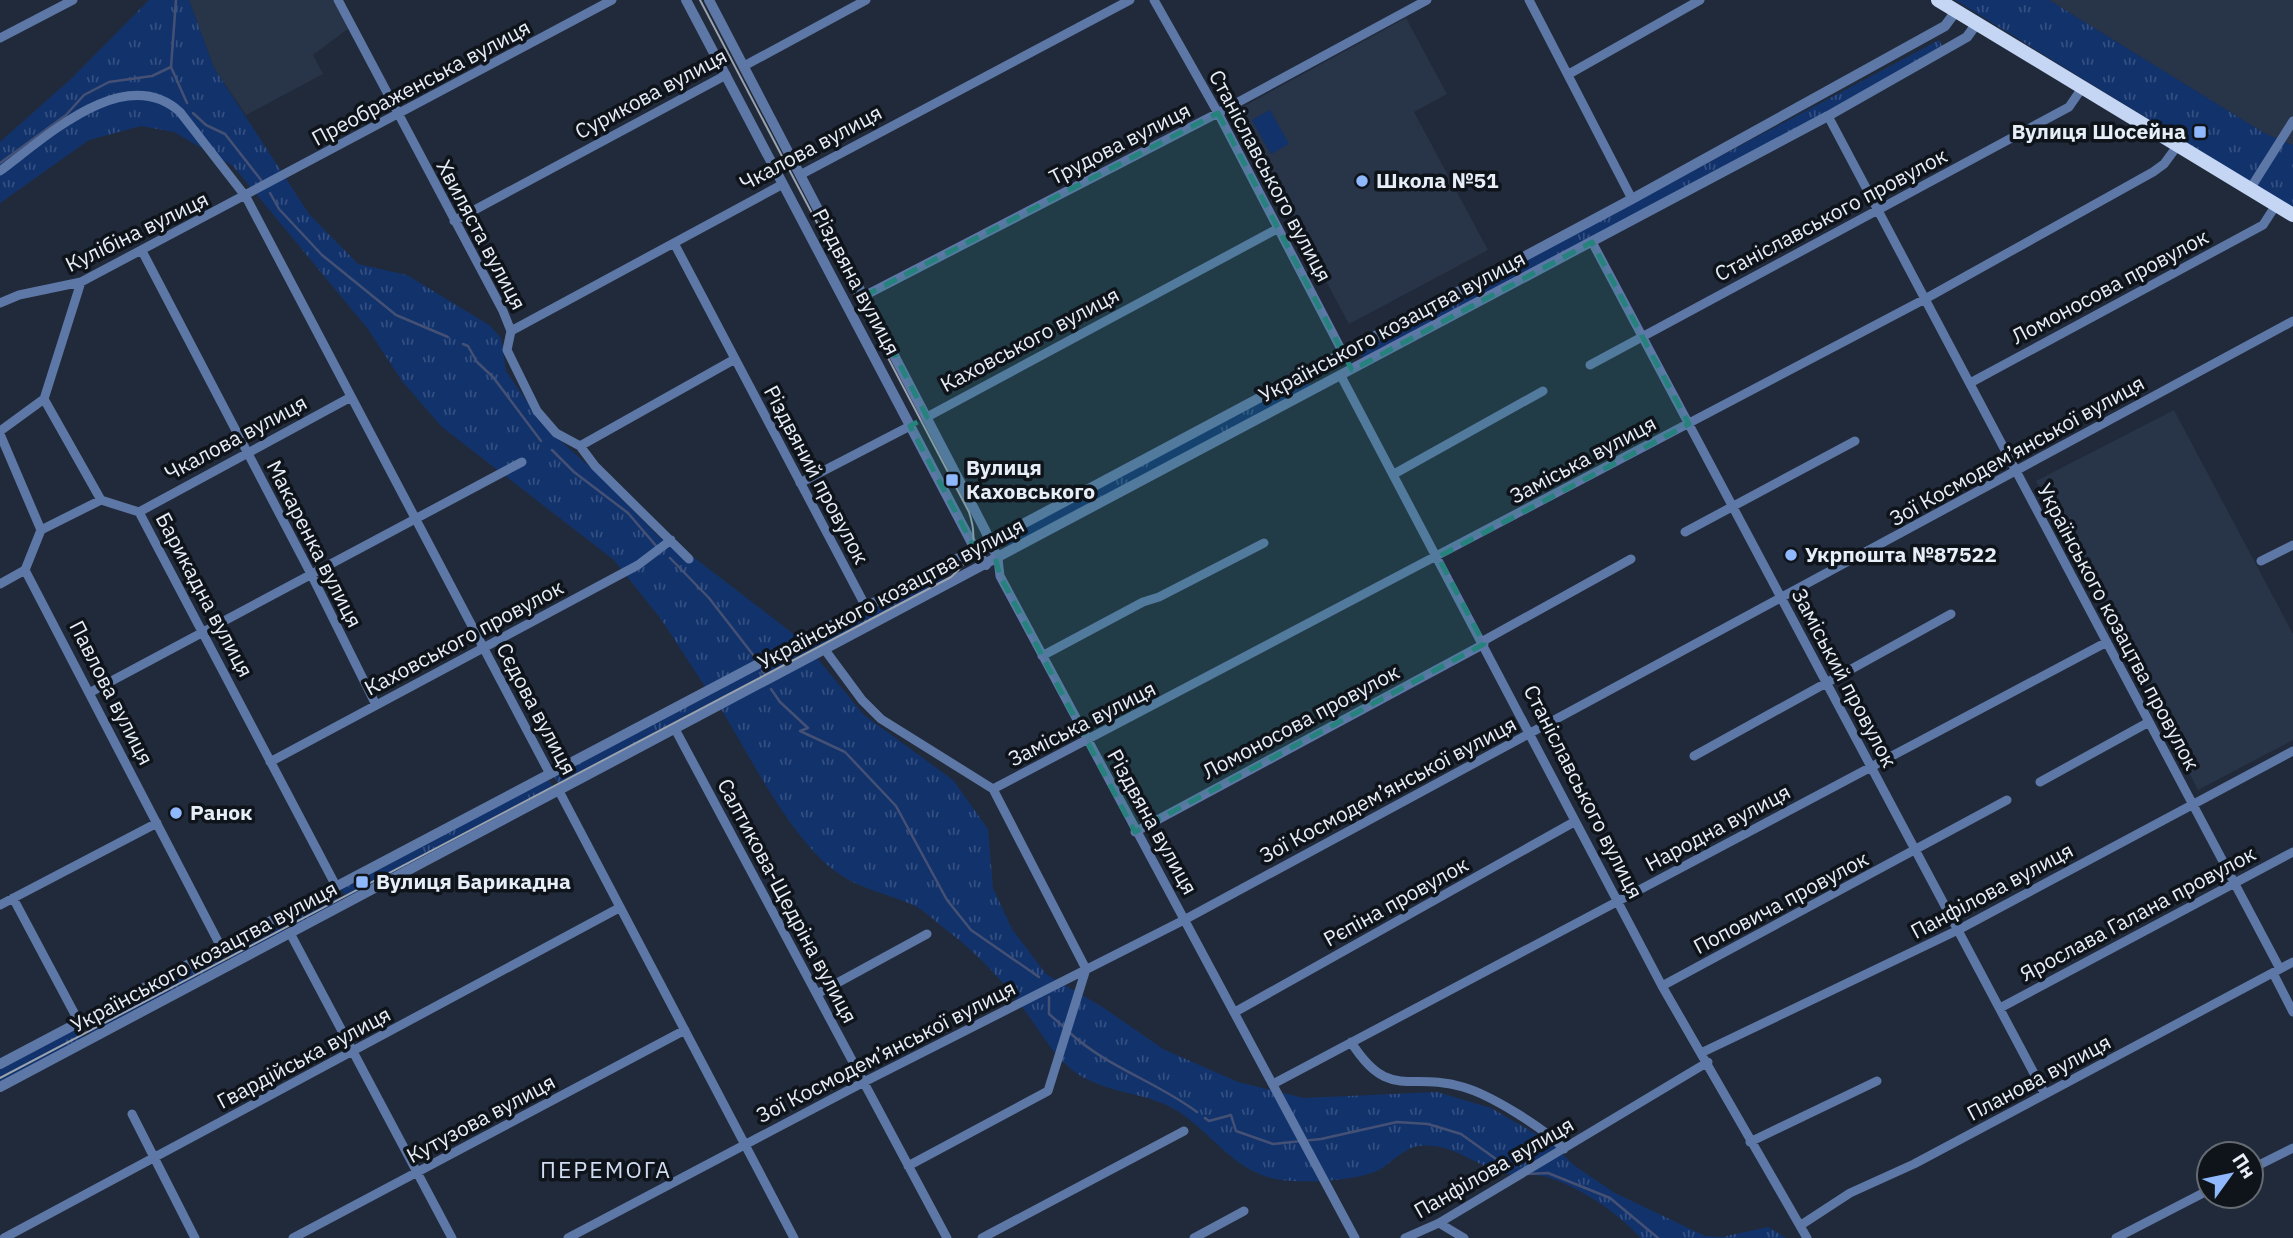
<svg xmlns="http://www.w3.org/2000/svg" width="2293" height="1238" font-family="'IBM Plex Sans',sans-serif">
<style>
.built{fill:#283448}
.grass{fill:url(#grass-tufts)}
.pitch{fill:#12326c}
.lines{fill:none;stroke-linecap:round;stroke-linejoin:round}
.stream{stroke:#455174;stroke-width:2.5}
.minor{stroke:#5d78a6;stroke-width:9}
.tertiary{stroke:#5d78a6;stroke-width:10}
.trunk{stroke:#c4d6f4;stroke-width:14}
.tram{stroke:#9aa2ae;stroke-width:2}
.marked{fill:#25827c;fill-opacity:0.2;stroke:#25827c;stroke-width:5;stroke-dasharray:14 9;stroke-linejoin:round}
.poi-dot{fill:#90b8fd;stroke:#0f131a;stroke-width:2.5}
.labels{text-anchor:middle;stroke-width:7;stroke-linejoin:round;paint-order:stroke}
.street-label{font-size:21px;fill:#e7eef8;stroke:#0f131a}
.poi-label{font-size:21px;font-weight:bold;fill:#e7eef8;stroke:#0f131a;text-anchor:start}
.neighbourhood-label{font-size:23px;letter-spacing:2px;fill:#d0dcf1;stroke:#0f131a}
</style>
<defs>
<pattern id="grass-tufts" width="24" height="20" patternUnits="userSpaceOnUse" patternTransform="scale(1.75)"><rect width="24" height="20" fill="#12326c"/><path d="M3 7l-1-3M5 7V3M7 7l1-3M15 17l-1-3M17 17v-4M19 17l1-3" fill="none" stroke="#345082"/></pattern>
</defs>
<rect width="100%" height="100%" fill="#212a3a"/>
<path class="built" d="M189 0H334L349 28 313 55 323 74 246 115 214 68Z
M2049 0H2293V145L2264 133Z
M1406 18 1447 94 1414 112 1488 250 1349 324 1235 111Z
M2174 410 2293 634V740L2198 790 2036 481Z"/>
<path class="grass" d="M149 0H189L214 68 309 214 358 264 407 275 489 325 501 338 506 371 543 425 602 478 660 538 696 559 800 639 706 688 661 619 614 560 442 427 402 381 368 329 233 166 174 132 141 126 89 140 0 203V142L72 78Z
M1955 0H2049L2264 133 2293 145V208Z
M1939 40 1944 49 1364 360 1358 349Z
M1306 376 1312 388 1011 549 1005 537Z
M939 571 945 583 560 787 553 775Z
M817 658 864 715 953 780 988 829 993 888 1012 929 1046 974 1104 1008 1163 1049 1238 1082 1304 1098 1437 1092 1491 1108 1550 1142 1575 1166 1615 1193 1705 1236 1722 1237 1768 1227 1786 1238H1641C1616 1212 1585 1190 1550 1178 1534 1172 1515 1178 1499 1172 1471 1162 1449 1142 1418 1146 1404 1148 1391 1163 1379 1170 1357 1181 1300 1184 1276 1179 1237 1172 1213 1136 1182 1114 1149 1090 1104 1096 1071 1069 1053 1054 1042 1034 1028 1015 1005 982 976 952 944 928 933 919 919 906 906 902 867 887 847 886 816 854 777 812 751 758 721 709Z
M548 778 555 790 347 900 340 887Z
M335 890 342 903 291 930 285 917Z
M280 919 287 932 232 961 225 948Z
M220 951 227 964 91 1036 84 1023Z
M79 1026 85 1039 0 1084V1067Z"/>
<path class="pitch" d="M1270 110 1289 144 1271 154 1252 120Z"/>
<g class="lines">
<path class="stream" d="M176 0 171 67 187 103
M193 113 206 125 225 134 261 180
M0 163 66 115 84 95 109 82 152 76 171 67
M270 193 279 209 322 255 396 315 448 337
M463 344 468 346 477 362 493 377 541 441
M552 450 574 472 628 513 657 547
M670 558 709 598 754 656
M762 671 763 673
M771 689 780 702 808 728 800 731 845 752 896 806 947 900 971 930 1039 977
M1049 997V1014L1065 1028
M1070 1033C1107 1067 1157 1082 1197 1112
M1205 1118 1209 1121 1231 1115 1236 1131 1273 1144 1321 1139 1397 1122 1428 1124 1461 1134 1510 1169
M1527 1174 1548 1173 1610 1198 1658 1238"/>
<path class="minor" d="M338 0 503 311 511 331 507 350 537 411 556 433 580 446 595 466 689 559
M1154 0 1218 113 1343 353
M1529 0 1632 199
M0 38 73 0
M744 66 866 0
M1569 74 1700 0
M1828 116 2280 969
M0 171C46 137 125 62 180 112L246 197 550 774
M800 175 1130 0
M2250 189 2293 121
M454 221 726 75
M1592 242 2045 1094
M674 243 866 607
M142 251 311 574 376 705
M81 282 44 399 101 500 139 512 336 886
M864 296 1218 113 1427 0
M0 303 19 295 81 282 612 0
M511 331 783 184
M1590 365 2069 107 2082 88
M1341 376 1662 986 1807 1238
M1970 383 2263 225 2276 205
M927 417 1277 229
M0 431 44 399
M0 434 41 530 25 570 221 947
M580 446 735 359
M1394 474 1543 391
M800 483 910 426
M139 512 351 397
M41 530 101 500
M1685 532 1855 441
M998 559 1000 576 1355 1238
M2261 561 2293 545
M0 584 25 570
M1483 641 1631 559
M825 650 862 700 881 719 993 789 1086 969
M1042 656 1143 602 1159 597 1264 543
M89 693 522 462
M675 729 947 1238
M1694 756 1951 614
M270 762 638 565 671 540
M2040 782 2149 722
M993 789 1925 299 2153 172 2164 164 2178 145
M559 791 794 1238
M1135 832 1484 644
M13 898 79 1022
M0 905 157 823
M290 933 452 1238
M2273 973 2293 1012
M1662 986 2007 800
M817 994 927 934
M2000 1008 2293 852
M1235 1012 1574 822
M1351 1042C1389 1102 1409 1071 1463 1087 1491 1095 1544 1128 1564 1149
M1703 1052 1958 930 2293 751
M1273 1084 2107 642
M132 1114 195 1238
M1750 1142 1877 1081
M908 1166 1048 1091 1086 969
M2251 1169 2293 1148
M1439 1223 1464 1238
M1801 1225 1850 1193 1914 1164 2293 962
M4 1238 619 908
M293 1238 685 1030
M568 1238 864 1082 1184 920 2293 321
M982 1238 1184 1131
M1194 1238 1244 1211
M1405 1238 1439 1223 1708 1062
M2116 1238 2209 1190"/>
<path class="tertiary" d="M686 0 975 549 986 565
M709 0 985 530 998 559
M0 1064 991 541 1632 199 1945 26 1956 11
M0 1087 1828 116 1967 37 1977 23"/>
<path class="trunk" d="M1938 0 2293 215"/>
<path class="tram" d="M0 1078 951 577C974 558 978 539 969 512L700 0"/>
</g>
<path class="marked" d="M1218 113 1352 370 1592 242 1689 424 1438 557 1484 644 1135 832 1000 576 991 541 975 549 910 426 927 417 864 296Z"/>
<g class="poi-dot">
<rect x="2193" y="125" width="14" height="14" rx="3.5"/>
<circle cx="1362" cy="181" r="7"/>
<rect x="945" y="473" width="14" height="14" rx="3.5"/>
<circle cx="1791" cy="555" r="7"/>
<circle cx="176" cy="813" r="7"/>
<rect x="355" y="875" width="14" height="14" rx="3.5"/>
</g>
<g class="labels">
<g class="street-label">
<text transform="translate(421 83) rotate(-28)" y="7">Преображенська вулиця</text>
<text transform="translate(651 94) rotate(-28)" y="7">Сурикова вулиця</text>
<text transform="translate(1120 144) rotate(-27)" y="7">Трудова вулиця</text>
<text transform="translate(811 148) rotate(-28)" y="7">Чкалова вулиця</text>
<text transform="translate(1270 176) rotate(62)" y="7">Станіславського вулиця</text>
<text transform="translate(1831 215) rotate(-28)" y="7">Станіславського провулок</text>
<text transform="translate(137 232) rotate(-26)" y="7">Кулібіна вулиця</text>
<text transform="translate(481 235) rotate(62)" y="7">Хвиляста вулиця</text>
<text transform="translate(856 282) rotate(62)" y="7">Різдвяна вулиця</text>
<text transform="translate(2110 287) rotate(-28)" y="7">Ломоносова провулок</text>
<text transform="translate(1392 327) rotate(-28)" y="7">Українського козацтва вулиця</text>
<text transform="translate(1030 340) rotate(-28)" y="7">Каховського вулиця</text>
<text transform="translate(236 438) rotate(-28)" y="7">Чкалова вулиця</text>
<text transform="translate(2017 451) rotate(-29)" y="7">Зої Космодем’янської вулиця</text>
<text transform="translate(1583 460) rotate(-28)" y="7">Заміська вулиця</text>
<text transform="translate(816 475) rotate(62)" y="7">Різдвяний провулок</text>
<text transform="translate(314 544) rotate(63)" y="7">Макаренка вулиця</text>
<text transform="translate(891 594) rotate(-28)" y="7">Українського козацтва вулиця</text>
<text transform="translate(204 595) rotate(62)" y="7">Барикадна вулиця</text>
<text transform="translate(2118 627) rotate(62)" y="7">Українського козацтва провулок</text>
<text transform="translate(464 638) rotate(-28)" y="7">Каховського провулок</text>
<text transform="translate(1844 678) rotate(62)" y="7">Заміський провулок</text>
<text transform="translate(111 693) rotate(63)" y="7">Павлова вулиця</text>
<text transform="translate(536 709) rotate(62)" y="7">Сєдова вулиця</text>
<text transform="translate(1301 722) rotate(-28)" y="7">Ломоносова провулок</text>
<text transform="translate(1082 724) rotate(-27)" y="7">Заміська вулиця</text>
<text transform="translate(1388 790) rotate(-28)" y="7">Зої Космодем’янської вулиця</text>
<text transform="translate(1583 792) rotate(63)" y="7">Станіславського вулиця</text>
<text transform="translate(1152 822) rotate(61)" y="7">Різдвяна вулиця</text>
<text transform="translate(1718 828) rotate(-28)" y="7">Народна вулиця</text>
<text transform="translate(1992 891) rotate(-28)" y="7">Панфілова вулиця</text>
<text transform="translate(787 901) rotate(62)" y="7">Салтикова-Щедріна вулиця</text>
<text transform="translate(1396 902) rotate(-29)" y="7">Рєпіна провулок</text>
<text transform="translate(1781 903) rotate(-28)" y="7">Поповича провулок</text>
<text transform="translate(2138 914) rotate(-28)" y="7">Ярослава Галана провулок</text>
<text transform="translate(204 957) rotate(-28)" y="7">Українського козацтва вулиця</text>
<text transform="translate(886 1052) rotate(-27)" y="7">Зої Космодем’янської вулиця</text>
<text transform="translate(304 1058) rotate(-28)" y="7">Гвардійська вулиця</text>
<text transform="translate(2039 1078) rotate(-28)" y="7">Планова вулиця</text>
<text transform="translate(481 1119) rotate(-28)" y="7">Кутузова вулиця</text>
<text transform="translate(1494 1168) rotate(-30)" y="7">Панфілова вулиця</text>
</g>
<g class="poi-label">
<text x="2186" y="139" text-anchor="end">Вулиця Шосейна</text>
<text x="1376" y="188">Школа №51</text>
<text x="966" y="475">Вулиця<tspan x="966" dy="24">Каховського</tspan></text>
<text x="1805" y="562">Укрпошта №87522</text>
<text x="190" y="820">Ранок</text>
<text x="376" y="889">Вулиця Барикадна</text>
</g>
<g class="neighbourhood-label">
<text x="606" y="1178">ПЕРЕМОГА</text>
</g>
</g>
<g transform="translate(2230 1175) rotate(57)"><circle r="33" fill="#0f131a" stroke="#656b73" stroke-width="2"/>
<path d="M0-5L12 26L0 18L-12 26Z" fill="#90b8fd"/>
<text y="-10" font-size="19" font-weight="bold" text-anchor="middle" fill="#e7eef8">Пн</text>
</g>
</svg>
